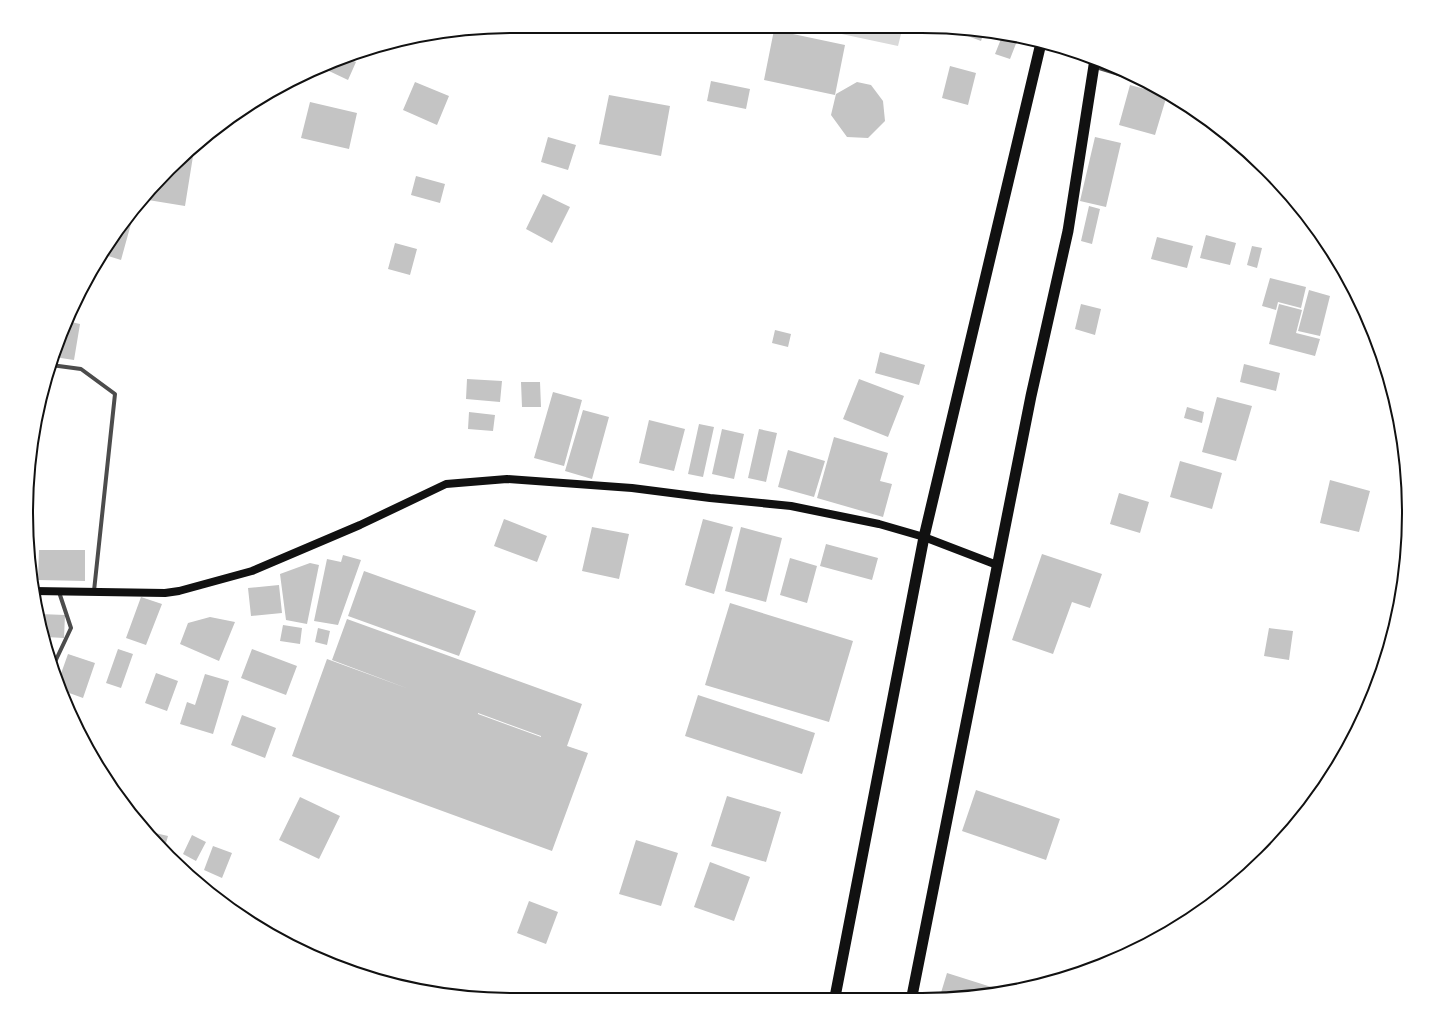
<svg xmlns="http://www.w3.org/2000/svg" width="1435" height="1026" font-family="'Alegreya Sans',sans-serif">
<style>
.water{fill:#d9d9d9}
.building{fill:#c4c4c4;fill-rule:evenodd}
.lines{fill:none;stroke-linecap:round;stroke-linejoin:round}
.minor{stroke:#4c4c4c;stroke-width:4}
.secondary{stroke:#111;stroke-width:8}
.trunk{stroke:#111;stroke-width:11}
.rim{fill:none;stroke:#111;stroke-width:2}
</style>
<rect width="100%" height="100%" fill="#fff"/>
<path class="water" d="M804 26H903L898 46Z"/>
<path class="building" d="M958 29 984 32 981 41 957 32Z
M774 30 845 45 835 95 764 80Z
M1003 34 1019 36 1010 59 995 54Z
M345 57 356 62 348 80 329 71 334 61Z
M950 66 976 73 968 105 942 98Z
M711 81 750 89 746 109 707 101Z
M415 82 449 96 437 125 403 110Z
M857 82 871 85 883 101 885 121 868 138 847 137 831 115 836 94Z
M1130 85 1167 95 1155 135 1119 125Z
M609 95 670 106 661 156 599 144Z
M310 102 357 113 349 149 301 138Z
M548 137 576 145 568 170 541 162Z
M1095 137 1121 143 1106 207 1080 201Z
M194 150 185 206 142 199 147 192Z
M416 176 445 184 440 203 411 195Z
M543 194 570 207 552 243 526 229Z
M1089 206 1100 209 1092 244 1081 241Z
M133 212 134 213 121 260 105 255Z
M1206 235 1236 243 1230 265 1200 258Z
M1157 237 1193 246 1187 268 1151 259Z
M395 243 417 249 410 275 388 269Z
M1252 246 1262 248 1257 268 1247 265Z
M1270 278 1306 287 1301 308 1278 302 1276 310 1262 306Z
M1309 290 1330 296 1320 336 1298 331Z
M78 295 75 317 69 316 76 298Z
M1081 304 1101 309 1095 335 1075 329Z
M1279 304 1302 310 1296 333 1320 339 1315 356 1269 344Z
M67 321 80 324 74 360 54 357Z
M775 330 791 334 788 347 772 343Z
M880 352 925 365 919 385 875 373Z
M1244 364 1280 373 1276 391 1240 382Z
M467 379 502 381 500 402 466 399Z
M859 379 904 396 888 437 843 419Z
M521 382H540L541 407H522Z
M553 392 582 400 564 466 534 458Z
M1217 397 1252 406 1236 461 1202 452Z
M1187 407 1204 412 1202 423 1184 418Z
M583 410 609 417 592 479 565 471Z
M469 412 495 415 493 431 468 429Z
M649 420 685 429 674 471 639 463Z
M699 424 714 427 703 477 688 474Z
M722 429 744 434 734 479 712 474Z
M759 429 777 433 766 482 748 478Z
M834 437 888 453 880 481 892 484 883 517 817 498Z
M788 450 825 461 814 497 778 487Z
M1180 461 1222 473 1212 509 1170 497Z
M30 470H31L33 514H30Z
M1330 480 1370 491 1359 532 1320 523Z
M1119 493 1149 502 1140 533 1110 524Z
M504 519 547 536 537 562 494 546Z
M703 519 733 527 714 594 685 585Z
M592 527 629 534 619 579 582 571Z
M741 527 782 538 766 602 725 591Z
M826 544 878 558 872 580 820 566Z
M39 550H85V581L38 580Z
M1042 554 1102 574 1090 608 1072 602 1053 654 1012 640Z
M343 555 361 560 338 625 314 621 327 559 341 562Z
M790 558 817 566 807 603 780 595Z
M310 563 319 565 307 624 286 620 280 574Z
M364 571 476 611 459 656 348 616Z
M279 585 282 613 251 616 248 588Z
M141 597 162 604 146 645 126 638Z
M730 603 853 641 829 722 705 685Z
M40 614 65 615 64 638 46 637Z
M210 617 235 622 219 661 180 644 188 623Z
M347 619 582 704 567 746 588 753 552 851 292 756 327 659 409 689 332 660ZM478 713 541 736V737L478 714Z
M283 625 302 628 300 644 280 641Z
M318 628 330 631 327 645 315 642Z
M1269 628 1293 631 1289 660 1264 656Z
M118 649 133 654 121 688 106 683Z
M252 649 297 666 286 695 241 678Z
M68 654 95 663 83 698 61 690 58 682Z
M156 673 178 681 167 711 145 703Z
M205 674 229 681 213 734 180 724 187 702 195 705Z
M698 695 815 733 802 774 685 736Z
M242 715 276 728 265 758 231 745Z
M976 790 1060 819 1046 860 962 831Z
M727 796 781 812 766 862 711 846Z
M300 797 340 816 319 859 279 840Z
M151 832 168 836 164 850 150 837Z
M192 835 206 842 196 861 183 854Z
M636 840 678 853 661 906 619 894Z
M213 846 232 853 222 878 204 870Z
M710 862 750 877 734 921 694 907Z
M529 901 558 912 546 944 517 933Z
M947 973 1004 991 986 996H940Z"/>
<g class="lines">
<path class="minor" d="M1096 67 1151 84
M51 365 81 369 115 394 94 591
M54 664 71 628 59 592"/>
<path class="secondary" d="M34 591 165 593 179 591 252 571 360 525 446 484 507 479 632 488 710 498 791 506 879 524 924 537 997 565"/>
<path class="trunk" d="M912 996 1031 396 1068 231 1095 59
M835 997 924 537 1041 43"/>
</g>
<path d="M0 0H1435V1026H0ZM513 33H922A480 480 0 0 1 1402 513V513A480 480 0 0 1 922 993H513A480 480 0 0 1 33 513V513A480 480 0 0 1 513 33Z" fill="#fff" fill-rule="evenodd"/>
<path class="rim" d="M513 33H922A480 480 0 0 1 1402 513V513A480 480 0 0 1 922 993H513A480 480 0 0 1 33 513V513A480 480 0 0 1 513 33Z"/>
</svg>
